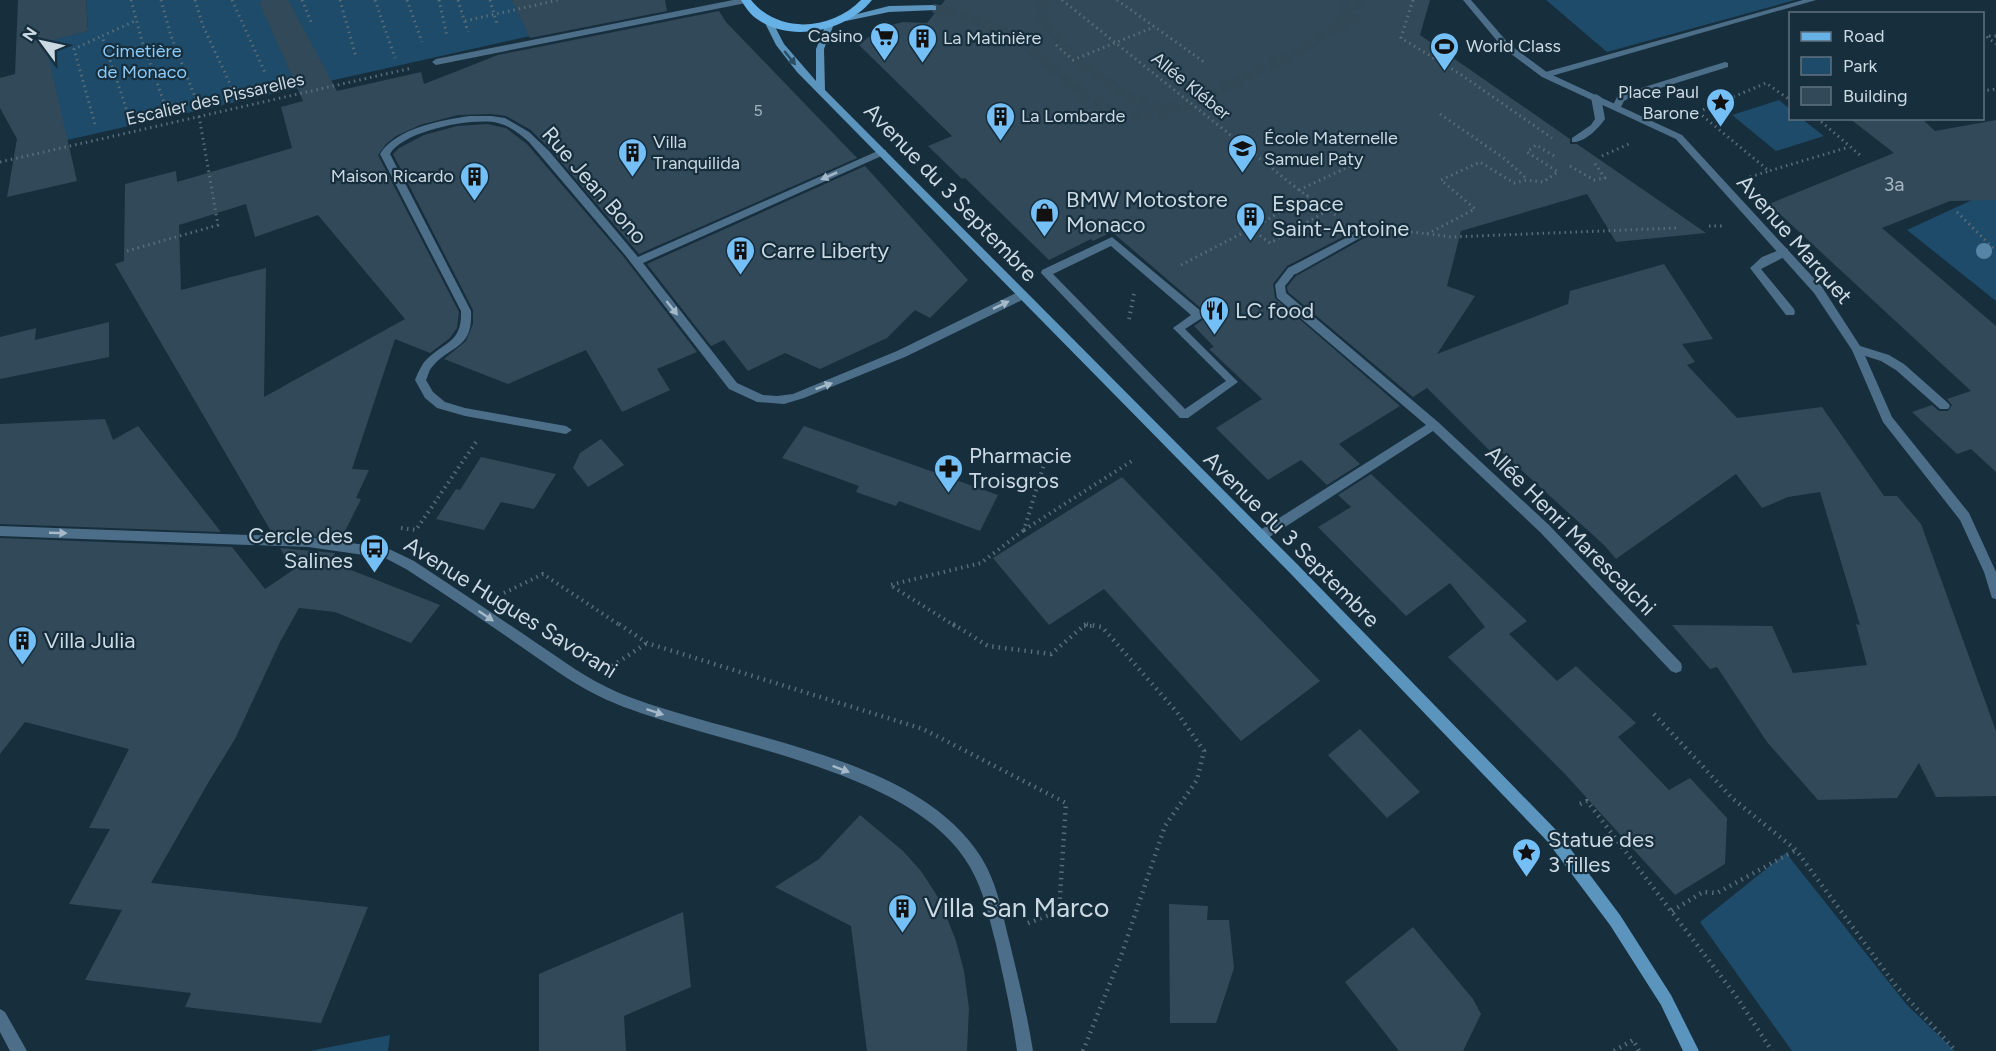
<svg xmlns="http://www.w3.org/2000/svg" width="1996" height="1051" font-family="Figtree,sans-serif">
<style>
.green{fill:#1d4b69}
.building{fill:#32495a;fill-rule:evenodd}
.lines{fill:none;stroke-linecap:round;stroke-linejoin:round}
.secondary-tunnel{stroke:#324856;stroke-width:9;stroke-dasharray:9 4.5;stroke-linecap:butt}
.path-far2{stroke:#586c79;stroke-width:3;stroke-dasharray:1.5 4;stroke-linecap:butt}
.path-far1{stroke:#586c79;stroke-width:4;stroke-dasharray:1.5 4.5;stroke-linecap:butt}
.path{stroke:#586c79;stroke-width:4.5;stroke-dasharray:1.5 5;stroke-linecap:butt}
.lane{fill:#4c6e88;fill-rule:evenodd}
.street{fill:#4c6e88;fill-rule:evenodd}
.secondary{fill:#5b94bc;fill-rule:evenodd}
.primary{fill:#66b1e5;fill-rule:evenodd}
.tree{fill:#5684a5}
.oneway{fill:#2b4d63}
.oneway2{fill:#a5b9c8}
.labels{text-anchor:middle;stroke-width:4.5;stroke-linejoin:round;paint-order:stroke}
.far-number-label{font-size:16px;fill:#a5b5c1}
.far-poi-label{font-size:18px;fill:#cbd9e3;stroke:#172e3d;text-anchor:start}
.far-park-label{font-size:18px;fill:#8acbfa;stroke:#172e3d}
.far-street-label{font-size:18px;fill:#cbd9e3;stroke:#172e3d}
.number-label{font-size:20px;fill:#a5b5c1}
.street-label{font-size:22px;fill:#cbd9e3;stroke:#172e3d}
.poi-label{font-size:22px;fill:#cbd9e3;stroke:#172e3d;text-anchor:start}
.near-poi-label{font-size:27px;fill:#cbd9e3;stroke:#172e3d;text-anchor:start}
</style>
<rect width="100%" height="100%" fill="#172e3d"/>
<path class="green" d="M86 0H635L642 11 58 142 26 39H55L88 31Z
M1546 0H1795L1607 52Z
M1779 100 1790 109V118L1802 119 1824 136 1776 151 1732 115Z
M1996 189V301L1907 230Z
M1786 853 1907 1005 1955 1051H1792L1700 922Z
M390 1035 388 1051H310Z"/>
<path class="building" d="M18 0H86L88 31 45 42 77 181 7 197 17 139 0 108V78L15 74Z
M263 0H288L337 91 421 72 424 84 498 55 719 11 726 22 857 158 639 254 551 150 531 130 506 116 491 114 458 115 420 125 396 136 386 144 378 155 459 312 457 328 450 338 430 353 395 339 352 469 369 470 356 498 361 499 341 539 272 533 115 264 124 261 125 184 176 171 177 182 292 148 281 107 303 101 259 2ZM246 204 255 237 318 215 405 319 264 397 266 268 181 290 179 225Z
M512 0H665L667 11 530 38Z
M945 0H1430L1420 35 1570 139V144H1577L1706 233 1616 242 1587 194 1461 231 1447 286 1475 296 1437 354 1568 304 1570 291 1664 264 1713 339 1682 344 1695 362 1687 365 1737 418 1822 407 1884 496H1897L1921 524 1996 731V796L1936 797 1919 763 1897 798 1818 800 1767 742 1717 667 1710 669 1672 625 1772 626 1793 673 1867 665 1856 624 1860 625 1820 492 1788 497 1762 508 1736 474 1616 559 1604 545 1498 449 1492 453 1427 388 1413 397 1288 292 1287 287 1296 276 1368 236V228L1362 227 1287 266 1273 284 1275 298 1400 406 1339 444 1360 464 1327 485 1301 460 1268 480 1216 428 1262 399 1209 349 1214 347 1194 326 1204 319 1203 310 1112 232 1093 241 1091 239 1049 260 965 178 962 179 928 146 952 136 859 45 876 31 887 26 903 22 927 23Z
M1849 118H1921L1935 131 1996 120V200L1950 201 1882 228 1996 326V472L1971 449 1957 454 1912 412 1932 405 1939 411H1948L1952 405 1947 399 1971 391 1769 204 1894 153Z
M487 124 506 128 527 144 623 256 697 352 657 369 670 390 622 412 586 350 508 384 444 359 466 341 473 324V310L393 154 399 148 424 135 457 126Z
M865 166 968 280 930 318 915 310 887 338 820 369 785 353 748 371 724 340 711 346 647 264Z
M109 322V357L0 379V337L36 328 35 340Z
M105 419 113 440 138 426 221 532 0 524V424Z
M804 426 998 495 980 531 899 501 896 506 856 492 859 486 782 458Z
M601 439 624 465 588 487 573 468 580 453Z
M481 457 556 474 534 509 501 502 484 530 436 519 456 489 460 490Z
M1371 474 1527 621 1509 634 1557 681 1576 666 1636 723 1618 737 1669 790 1690 778 1727 818 1725 864 1675 895 1565 774 1448 657 1485 627 1450 583 1406 616 1318 527 1351 507 1338 495Z
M1122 477 1320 681 1241 741 1104 589 1049 625 993 558Z
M0 538 232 547 265 589 293 570 280 548 335 553 329 566 346 568 440 605 411 643 335 612 299 608 280 642 235 739 208 783 151 883 368 907 321 1023 185 1007 191 993 85 980 122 910 69 904 110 829 89 828 129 749 25 722 0 754Z
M1360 729 1420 792 1387 818 1328 755Z
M860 815 903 851 921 871 941 902 956 941 964 971 969 1008 967 1051H867L851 926 775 887 819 859Z
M1169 904 1208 906 1207 920H1229L1234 968 1216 1023H1170Z
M683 912 691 987 624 1016 626 1051H539V974Z
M1413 927 1473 999 1481 1014 1463 1051H1399L1345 982Z"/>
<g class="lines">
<path class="secondary-tunnel" d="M1044 0C1041 7 1040 15 1043 22 1054 44 1116 92 1139 101 1150 106 1163 107 1175 106
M933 8 970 17 1004 32 1025 46 1083 94 1115 112 1133 116 1163 114 1194 103 1305 48 1344 21V0
M1339 29 1355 17 1361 0"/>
<path class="path-far2" d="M131 0 142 41 165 105
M161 0 171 36 195 97
M195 0 203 26 232 88
M232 0 266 75
M302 0 312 24
M340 0 356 57
M375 0 395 58
M407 0 422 42
M439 0 447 36
M458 0 468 32
M490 0 497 24
M1062 0 1299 190 1337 216
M1117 0 1204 62
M1413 0 1401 38 1460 74 1552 138
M465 21 558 0
M1996 36H1986L1996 44
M1056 45 1073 60 1154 27
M1982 91 1996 89
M1698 112 1769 171 1849 147
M1698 112 1766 83 1790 100
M128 114 102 36 137 20
M1440 114 1505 159 1527 179
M1817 118 1861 156
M95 124 74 49 102 36
M1602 156 1631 143
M0 162 412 68
M1570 166 1594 180 1605 178 1593 161
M1750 177 1769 171
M1299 190 1363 160
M1957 212 1996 251
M1709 226H1723
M1251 229 1270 243 1327 211
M1389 232H1413L1451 237 1677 228
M1427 234 1475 209 1441 180 1480 162 1514 183 1527 180 1543 182 1558 172 1527 152 1536 145 1556 157
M127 251 218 225 199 116
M1181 265 1260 224 1307 196"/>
<path class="path-far1" d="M1129 319 1134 294
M1045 461 1024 530 1135 459
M401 528 416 530 478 439
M504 593 543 574 621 626
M955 626 890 585 981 563 1024 530
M1084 626H1095"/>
<path class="path" d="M619 624 647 643 923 729 1066 803 1059 911 1026 924
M953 624 988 646 1051 654 1086 624
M612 666 647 643
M1654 714 1732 798 1796 850 1896 986 1956 1051
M1580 804 1587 801 1736 996 1772 1051
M1672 911 1703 892 1717 893 1796 850
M1083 1051 1122 953 1165 826 1197 780 1204 751 1176 711 1102 627 1087 624
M1614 1051 1633 1040 1639 1051"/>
<path class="lane" d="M733 0H750L746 3 436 65 432 62 436 59Z
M1803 0H1816L1548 77H1542L1541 75 1542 73Z
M1725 62 1728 63V67L1631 97 1624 101 1620 109 1617 110 1612 107 1617 97 1625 93Z
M1596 94 1601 97 1605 119C1598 129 1584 143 1572 142V138L1591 125 1595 119 1591 97Z
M1363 229 1367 230V234L1296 274H1288V268Z
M1784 248 1788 249V255L1761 269 1794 309 1795 312 1794 315H1786L1750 268 1762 257Z
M1857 345 1889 355 1904 364 1948 403 1950 406 1948 409H1940L1896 370 1881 361 1853 352 1852 349 1853 346Z"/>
<path class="street" d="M1463 0H1471L1509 44 1548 73 1682 135 1822 287 1862 349 1892 417 1969 513 1996 572V599L1992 598 1984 572 1960 520 1883 422 1852 350 1814 293 1676 139 1542 77 1503 48Z
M470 116H491L505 118 529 132 549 151 638 257 880 150H886V154L643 263 737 383 763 395 777 396 793 394 897 351 1018 292 1022 291 1027 295 1026 298 905 357 804 398 784 404 757 402 729 389 625 255 529 142C520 134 510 126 498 123 473 117 403 131 390 154L471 311C473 350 451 344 432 367 429 370 428 376 426 380L433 392 445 402 465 408 566 426 572 430 566 434 465 416 437 408 425 398 415 380C418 373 421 365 427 359 446 341 462 342 461 311L380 154C396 128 442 120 470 116Z
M1112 237 1202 312 1203 315 1202 318 1185 329 1238 382 1188 418H1180L1041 273 1042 270ZM1111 246 1191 315 1173 328 1226 381 1185 409 1053 274Z
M1292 267 1297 271 1285 286 1286 293 1438 422 1549 525 1681 663 1682 667 1681 671 1676 673 1671 671 1541 533 1433 431 1265 540H1257L1255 536 1257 532 1426 425 1277 298 1275 285 1288 268Z
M0 526 308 537 387 548 414 561C455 588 495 615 535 642 562 660 587 679 617 692 724 737 912 752 979 854 996 879 1002 911 1009 940 1018 977 1027 1013 1033 1051H1017C1012 1015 1004 980 996 944 989 918 984 891 970 867 913 766 709 745 607 700 578 687 552 668 526 650 486 622 446 595 406 569L385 558 308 547 0 536Z
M0 1009 5 1012 27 1051H10L0 1032Z"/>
<path class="secondary" d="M933 5 936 6V10L889 12 846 21 842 18 889 6Z
M765 19H771L784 44 816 81V49L826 24 833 22 834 24 824 49 825 90 1298 565 1557 831 1620 915 1671 995 1699 1051H1683L1661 1005 1610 925 1547 841 1290 573 797 72 776 45 764 21Z"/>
<path class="primary" d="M741 0H751C779 35 832 30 861 0H872C847 32 785 45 752 15 748 11 744 5 741 0Z"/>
</g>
<circle class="tree" cx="1984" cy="251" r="8"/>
<defs><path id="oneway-solid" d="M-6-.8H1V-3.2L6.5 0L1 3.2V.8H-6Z" transform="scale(1.5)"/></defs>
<use class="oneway" href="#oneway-solid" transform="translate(790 58) rotate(51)"/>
<g class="oneway2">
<use href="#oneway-solid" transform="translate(829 176) rotate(156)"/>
<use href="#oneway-solid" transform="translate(1001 305) rotate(-26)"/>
<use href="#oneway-solid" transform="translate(672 308) rotate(52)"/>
<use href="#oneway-solid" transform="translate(824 386) rotate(-20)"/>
<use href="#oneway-solid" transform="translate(58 533) rotate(2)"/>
<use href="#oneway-solid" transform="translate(486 616) rotate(34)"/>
<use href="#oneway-solid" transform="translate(655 712) rotate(18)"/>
<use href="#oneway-solid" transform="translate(841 769) rotate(21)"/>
</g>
<defs>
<symbol id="supermarket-pin" viewBox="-11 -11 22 30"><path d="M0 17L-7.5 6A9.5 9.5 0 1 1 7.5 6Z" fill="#74c0f6" stroke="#172e3d"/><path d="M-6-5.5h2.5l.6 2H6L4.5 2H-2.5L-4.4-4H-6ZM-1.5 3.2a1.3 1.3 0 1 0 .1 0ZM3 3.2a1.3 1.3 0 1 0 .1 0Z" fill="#111"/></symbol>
<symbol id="building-pin" viewBox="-11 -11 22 30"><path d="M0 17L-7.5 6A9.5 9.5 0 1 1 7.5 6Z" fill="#74c0f6" stroke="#172e3d"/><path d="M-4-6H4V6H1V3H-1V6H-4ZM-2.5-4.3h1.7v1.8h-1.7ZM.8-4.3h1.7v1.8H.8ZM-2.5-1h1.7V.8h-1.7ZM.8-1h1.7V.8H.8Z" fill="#111"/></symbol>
<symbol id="stadium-pin" viewBox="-11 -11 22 30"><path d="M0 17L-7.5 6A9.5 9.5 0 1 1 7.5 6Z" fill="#74c0f6" stroke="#172e3d"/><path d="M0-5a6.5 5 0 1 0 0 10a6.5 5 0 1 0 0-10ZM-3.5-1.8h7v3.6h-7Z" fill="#111"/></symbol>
<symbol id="sight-pin" viewBox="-11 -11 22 30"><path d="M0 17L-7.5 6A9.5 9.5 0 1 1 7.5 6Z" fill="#74c0f6" stroke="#172e3d"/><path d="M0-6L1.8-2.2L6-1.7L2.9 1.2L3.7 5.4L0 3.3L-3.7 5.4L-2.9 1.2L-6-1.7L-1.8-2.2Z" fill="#111"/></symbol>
<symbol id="school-pin" viewBox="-11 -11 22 30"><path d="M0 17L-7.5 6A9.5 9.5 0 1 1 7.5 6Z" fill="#74c0f6" stroke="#172e3d"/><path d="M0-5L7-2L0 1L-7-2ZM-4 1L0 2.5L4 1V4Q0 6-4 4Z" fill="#111"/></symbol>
<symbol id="shop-pin" viewBox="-11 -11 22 30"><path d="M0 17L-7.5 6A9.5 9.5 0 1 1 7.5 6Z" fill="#74c0f6" stroke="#172e3d"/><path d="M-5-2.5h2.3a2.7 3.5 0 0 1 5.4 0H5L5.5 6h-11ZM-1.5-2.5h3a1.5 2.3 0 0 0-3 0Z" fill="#111"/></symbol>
<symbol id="restaurant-pin" viewBox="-11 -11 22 30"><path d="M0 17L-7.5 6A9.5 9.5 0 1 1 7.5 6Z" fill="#74c0f6" stroke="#172e3d"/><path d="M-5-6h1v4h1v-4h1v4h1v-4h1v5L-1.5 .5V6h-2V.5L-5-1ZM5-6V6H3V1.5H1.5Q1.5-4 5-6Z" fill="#111"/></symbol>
<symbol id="pharmacy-pin" viewBox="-11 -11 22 30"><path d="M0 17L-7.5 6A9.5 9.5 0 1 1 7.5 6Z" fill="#74c0f6" stroke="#172e3d"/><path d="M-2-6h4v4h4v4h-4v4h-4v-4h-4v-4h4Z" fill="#111"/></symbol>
<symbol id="bus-pin" viewBox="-11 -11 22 30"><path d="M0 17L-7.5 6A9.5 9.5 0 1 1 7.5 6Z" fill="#74c0f6" stroke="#172e3d"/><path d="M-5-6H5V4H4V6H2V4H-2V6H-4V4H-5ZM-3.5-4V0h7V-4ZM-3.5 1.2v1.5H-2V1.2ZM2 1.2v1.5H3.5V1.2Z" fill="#111"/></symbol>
</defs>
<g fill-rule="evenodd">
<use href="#supermarket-pin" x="868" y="20" width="33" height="45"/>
<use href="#building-pin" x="906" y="22" width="33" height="45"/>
<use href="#stadium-pin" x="1428" y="30" width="33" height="45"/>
<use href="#sight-pin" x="1704" y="86" width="33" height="45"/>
<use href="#building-pin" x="984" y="100" width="33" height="45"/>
<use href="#school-pin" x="1226" y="132" width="33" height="45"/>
<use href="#building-pin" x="616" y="136" width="33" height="45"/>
<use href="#building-pin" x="458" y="160" width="33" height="45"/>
<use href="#shop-pin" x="1028" y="196" width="33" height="45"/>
<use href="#building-pin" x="1234" y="200" width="33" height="45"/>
<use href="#building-pin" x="724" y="234" width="33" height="45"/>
<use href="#restaurant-pin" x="1198" y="294" width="33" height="45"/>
<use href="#pharmacy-pin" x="932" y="452" width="33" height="45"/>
<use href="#bus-pin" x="358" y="532" width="33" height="45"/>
<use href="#building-pin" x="6" y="624" width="33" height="45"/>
<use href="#sight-pin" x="1510" y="836" width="33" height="45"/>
<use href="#building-pin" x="886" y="892" width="33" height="45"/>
</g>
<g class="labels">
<g class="far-number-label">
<text x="758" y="116">5</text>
</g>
<g class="far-poi-label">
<text x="863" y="42" text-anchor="end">Casino</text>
<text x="943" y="44">La Matinière</text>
<text x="1466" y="52">World Class</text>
<text x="1699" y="98" text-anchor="end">Place Paul<tspan x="1699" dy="21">Barone</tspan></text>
<text x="1021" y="122">La Lombarde</text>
<text x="1264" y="144">École Maternelle<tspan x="1264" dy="21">Samuel Paty</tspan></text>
<text x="653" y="148">Villa<tspan x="653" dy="21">Tranquilida</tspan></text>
<text x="454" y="182" text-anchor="end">Maison Ricardo</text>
</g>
<g class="far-park-label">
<text x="142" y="57">Cimetière<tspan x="142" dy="21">de Monaco</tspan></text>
</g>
<g class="far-street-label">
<text transform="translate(1191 86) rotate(39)" y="6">Allée Kléber</text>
<text transform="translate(215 99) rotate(-13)" y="6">Escalier des Pissarelles</text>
</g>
<g class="number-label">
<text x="1894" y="191">3a</text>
</g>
<g class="street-label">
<text transform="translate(595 185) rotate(49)" y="8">Rue Jean Bono</text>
<text transform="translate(951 192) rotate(46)" y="8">Avenue du 3 Septembre</text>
<text transform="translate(1795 239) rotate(49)" y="8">Avenue Marquet</text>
<text transform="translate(1571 530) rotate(45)" y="8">Allée Henri Marescalchi</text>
<text transform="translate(1292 539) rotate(45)" y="8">Avenue du 3 Septembre</text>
<text transform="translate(511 607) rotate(32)" y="8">Avenue Hugues Savorani</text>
</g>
<g class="poi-label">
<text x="1066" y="207">BMW Motostore<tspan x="1066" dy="25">Monaco</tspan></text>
<text x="1272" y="211">Espace<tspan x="1272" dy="25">Saint-Antoine</tspan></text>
<text x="761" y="258">Carre Liberty</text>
<text x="1235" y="318">LC food</text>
<text x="969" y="463">Pharmacie<tspan x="969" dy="25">Troisgros</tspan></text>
<text x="353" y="543" text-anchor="end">Cercle des<tspan x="353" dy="25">Salines</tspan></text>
<text x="44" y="648">Villa Julia</text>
<text x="1548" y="847">Statue des<tspan x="1548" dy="25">3 filles</tspan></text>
</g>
<g class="near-poi-label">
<text x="924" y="917">Villa San Marco</text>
</g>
</g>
<rect x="1789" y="12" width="195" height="108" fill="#172e3d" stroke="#5f727f" stroke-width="1.5"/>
<rect x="1801" y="32" width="30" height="9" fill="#66b1e5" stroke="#5f727f" stroke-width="1.5"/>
<text x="1843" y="42" font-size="18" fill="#cbd9e3">Road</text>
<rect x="1801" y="57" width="30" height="18" fill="#1d4b69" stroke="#5f727f" stroke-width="1.5"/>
<text x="1843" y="72" font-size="18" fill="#cbd9e3">Park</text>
<rect x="1801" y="87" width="30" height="18" fill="#32495a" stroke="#5f727f" stroke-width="1.5"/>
<text x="1843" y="102" font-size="18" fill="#cbd9e3">Building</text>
<g transform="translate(42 42) rotate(303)" stroke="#172e3d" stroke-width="4.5" paint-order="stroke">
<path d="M0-4.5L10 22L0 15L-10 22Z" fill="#cbd9e3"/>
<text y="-9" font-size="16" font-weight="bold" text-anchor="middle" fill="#cbd9e3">N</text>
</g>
</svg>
